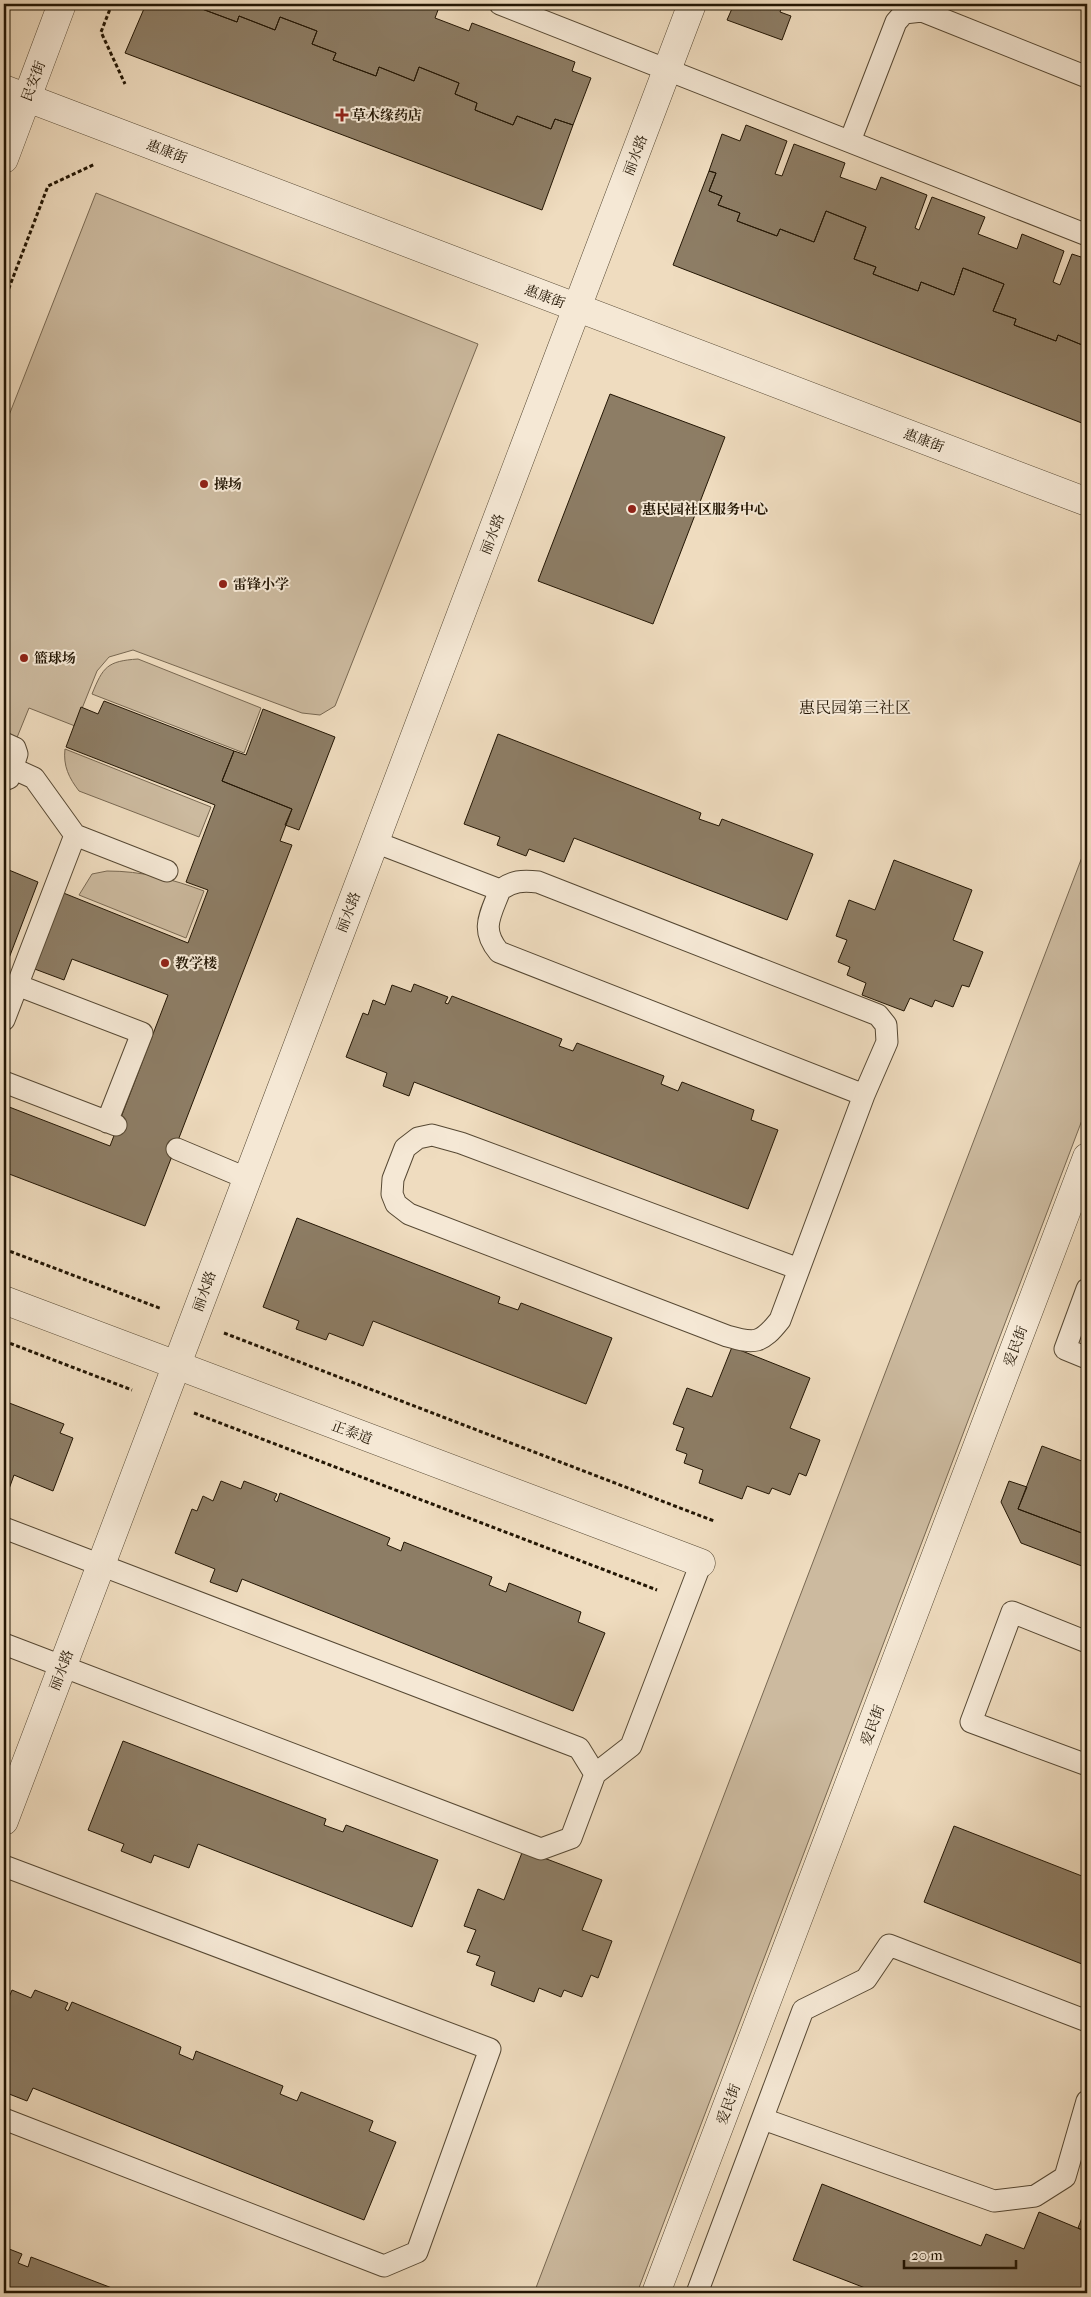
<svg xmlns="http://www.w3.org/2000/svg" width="1091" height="2297" font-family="'IM FELL French Canon','Noto Serif SC',serif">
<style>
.green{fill:#ccba9f;stroke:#786852}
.building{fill:#8d7d65;stroke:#231604}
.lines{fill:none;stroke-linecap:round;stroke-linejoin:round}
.service-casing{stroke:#564833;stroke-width:23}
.minor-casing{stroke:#564833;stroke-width:29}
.tertiary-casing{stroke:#564833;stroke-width:29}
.path{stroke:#231604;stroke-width:3;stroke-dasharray:4 2.5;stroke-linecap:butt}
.service{stroke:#f5e8d5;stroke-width:21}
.minor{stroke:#f5e8d5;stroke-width:28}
.tertiary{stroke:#f5e8d5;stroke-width:28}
.poi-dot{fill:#8f2418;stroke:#f5e8d5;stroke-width:2}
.labels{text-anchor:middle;stroke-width:4;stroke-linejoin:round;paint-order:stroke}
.street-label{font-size:14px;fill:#231604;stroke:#f5e8d5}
.poi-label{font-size:14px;font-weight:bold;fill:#231604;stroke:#f5e8d5;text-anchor:start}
.quarter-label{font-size:16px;fill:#231604;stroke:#f5e8d5}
</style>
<rect width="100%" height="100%" fill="#efdcbf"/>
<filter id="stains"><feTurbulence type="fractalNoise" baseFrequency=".004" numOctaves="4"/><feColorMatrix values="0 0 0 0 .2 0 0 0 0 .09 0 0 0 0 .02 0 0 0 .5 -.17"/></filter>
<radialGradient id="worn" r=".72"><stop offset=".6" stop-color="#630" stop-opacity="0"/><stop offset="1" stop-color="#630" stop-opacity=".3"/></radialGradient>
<path class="green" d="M96 193 478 344 335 706 320 715 302 713 133 650 109 657 97 671 75 726 29 708 16 740 4 735V428Z
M138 659 261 708 244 753 92 694C103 667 107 661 138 659Z
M65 749 211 807 199 837 79 791C69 778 63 766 65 749Z
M1087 844V1107L637 2293H534Z
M107 871C142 871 172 879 204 891L186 938 79 895 92 874Z"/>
<path class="building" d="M146 4H195L194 6 237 22 239 16 275 30 280 17 317 31 312 44 336 53 333 60 376 76 379 67 414 81 419 67 459 83 455 94 477 103 475 110 513 125 517 116 551 129 555 119 573 125 542 210 125 53Z
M195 4H421L438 10 435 18 469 31 472 23 575 62 572 71 591 78 573 125 555 119 551 129 517 116 513 125 475 110 477 103 455 94 459 83 419 67 414 81 379 67 376 76 333 60 336 53 312 44 317 31 280 17 275 30 239 16 237 22 194 6Z
M734 4H783L780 12 791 16 782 40 727 20Z
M746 125 787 141 775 174 782 176 794 144 845 163 840 177 876 190 881 177 927 195 915 228 919 230 932 197 985 217 978 234 1017 249 1022 234 1064 251 1053 282 1060 285 1072 254 1087 259V347L1058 335 1056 341 1014 325 1016 319 993 311 1004 284 963 268 954 295 921 282 918 291 873 274 876 267 854 259 866 227 826 211 814 242 780 229 777 236 737 221 740 213 718 205 722 196 709 191 716 173 709 171 722 134 740 141Z
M709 171 716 173 709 191 722 196 718 205 740 213 737 221 777 236 780 229 814 242 826 211 866 227 854 259 876 267 873 274 918 291 921 282 954 295 963 268 1004 284 993 311 1016 319 1014 325 1056 341 1058 335 1087 347V425L673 265Z
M610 394 725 437 653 624 538 581Z
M104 701 234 751 222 781 292 809 280 841 292 845 145 1226 4 1172V1105L110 1146 168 995 72 959 64 980 32 968 61 892 188 943 208 890 186 882 215 805 66 747 81 707 98 714Z
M263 709 335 737 299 830 285 825 292 809 222 781 234 751 246 755Z
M498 734 701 813 699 819 719 826 722 819 813 854 787 920 574 838 564 862 529 849 526 856 497 845 500 837 464 824Z
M894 860 972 890 953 940 983 952 969 987 962 985 953 1007 935 1000 932 1007 910 998 904 1011 862 995 866 983 847 975 850 967 838 962 847 940 836 936 849 900 875 910Z
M4 868 38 882 6 966 4 965Z
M414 984 448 997 445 1003 448 1004 452 996 562 1039 559 1046 573 1051 577 1043 664 1076 661 1084 678 1091 682 1082 754 1110 751 1120 778 1130 748 1209 414 1082 409 1096 383 1086 387 1073 346 1057 363 1013 368 1015 373 1000 385 1005 392 985 411 992Z
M297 1218 500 1297 498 1303 518 1310 521 1303 612 1338 586 1404 373 1321 363 1346 329 1333 326 1340 296 1329 299 1321 263 1307Z
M732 1347 810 1378 790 1428 820 1440 806 1476 799 1473 790 1495 772 1488 769 1494 747 1486 742 1499 699 1483 703 1470 684 1463 687 1454 676 1450 684 1428 673 1424 687 1388 712 1397Z
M4 1401 64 1424 60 1433 73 1438 53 1491 14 1475 9 1489 4 1487Z
M1042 1446 1087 1463V1535L1018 1509Z
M221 1481 241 1489 244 1481 277 1494 274 1500 277 1502 280 1493 390 1538 387 1545 401 1551 404 1542 492 1577 489 1585 506 1592 509 1583 581 1612 578 1622 605 1633 573 1711 242 1579 237 1592 210 1582 215 1569 175 1553 192 1509 197 1511 203 1496 213 1501Z
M1009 1481 1027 1487 1018 1509 1087 1535V1568L1021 1543 1001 1502Z
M123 1741 326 1819 324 1825 343 1832 346 1825 438 1860 412 1927 198 1844 189 1868 154 1855 151 1863 121 1851 124 1844 88 1830Z
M954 1826 1087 1878V1966L924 1902Z
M523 1850 602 1880 582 1930 612 1941 598 1978 591 1975 582 1997 564 1990 561 1997 539 1988 534 2002 491 1985 495 1972 476 1965 480 1956 467 1952 476 1930 464 1926 478 1889 504 1900Z
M12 1990 31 1998 35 1990 68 2003 65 2009 68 2011 72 2002 181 2047 179 2054 193 2060 196 2051 283 2086 280 2094 297 2101 301 2092 373 2121 369 2131 396 2142 364 2220 33 2088 27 2101 4 2092 6 2078 4 2077V2009Z
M822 2184 981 2246 986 2234 1024 2249 1039 2212 1087 2232V2293H878L793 2260Z
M1087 2205V2232L1078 2228Z
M4 2247 22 2254 18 2263 28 2267 31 2257 125 2293H4Z"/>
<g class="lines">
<defs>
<path id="service" d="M500 4 1087 235
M850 141 896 22 904 13 922 11 1087 77
M4 743 15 748 17 754 9 778 4 780
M12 768 34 778 75 835 167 871
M375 842 500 890C513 881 522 880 538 882L878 1015 886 1025 887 1042 864 1095 780 1320C761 1344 755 1344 727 1336L409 1214 396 1204 392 1194 393 1179 405 1148 418 1138 432 1135 461 1143 799 1269
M500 890C490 916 480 929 499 952L864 1095
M17 985 142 1033 107 1122
M4 1020 75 835
M4 1082 116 1125
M177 1149 246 1178
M1087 1289 1065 1349 1087 1358
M4 1528 579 1748 595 1774 571 1838 541 1849 4 1644
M1087 1642 1012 1612 971 1722 1087 1765
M595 1774 631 1746 701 1563
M4 1866 490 2049 417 2252 384 2266 4 2119
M763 2119 994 2201 1035 2196 1065 2177 1087 2101
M697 2293 803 2010 866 1979 889 1945 1087 2021"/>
<path id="minor" d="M4 89 1087 502
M4 159 62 4
M656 2293 1087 1157"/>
<path id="tertiary" d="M4 1300 701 1563
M4 1821 692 4"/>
</defs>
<use href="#service" class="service-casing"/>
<use href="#minor" class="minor-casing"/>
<use href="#tertiary" class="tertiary-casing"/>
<path class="path" d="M112 4 101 32 125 84
M4 8 11 4
M4 301 48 186 95 164
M4 1249 162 1309
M224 1333 714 1521
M4 1341 132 1390
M194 1413 657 1590"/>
<use href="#service" class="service"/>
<use href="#minor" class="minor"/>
<use href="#tertiary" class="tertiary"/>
</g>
<g class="poi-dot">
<path d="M339.5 107.5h5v5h5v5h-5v5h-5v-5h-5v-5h5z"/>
<circle cx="204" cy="484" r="5"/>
<circle cx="632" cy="509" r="5"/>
<circle cx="223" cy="584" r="5"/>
<circle cx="24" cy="658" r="5"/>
<circle cx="165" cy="963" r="5"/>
</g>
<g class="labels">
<g class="street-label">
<text transform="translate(33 81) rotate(-69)" y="5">民安街</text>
<text transform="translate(167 151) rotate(21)" y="5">惠康街</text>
<text transform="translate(635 155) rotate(-69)" y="5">丽水路</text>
<text transform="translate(545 296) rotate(21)" y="5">惠康街</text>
<text transform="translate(924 440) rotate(21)" y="5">惠康街</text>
<text transform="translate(492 534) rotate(-69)" y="5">丽水路</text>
<text transform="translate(348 912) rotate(-69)" y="5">丽水路</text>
<text transform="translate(204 1291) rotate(-70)" y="5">丽水路</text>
<text transform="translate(1015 1346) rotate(-69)" y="5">爱民街</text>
<text transform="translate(352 1432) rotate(21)" y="5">正泰道</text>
<text transform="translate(61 1670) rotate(-69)" y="5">丽水路</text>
<text transform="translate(872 1725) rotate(-69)" y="5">爱民街</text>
<text transform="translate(728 2104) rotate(-69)" y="5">爱民街</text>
</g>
<g class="poi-label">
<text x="352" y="120">草木缘药店</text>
<text x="214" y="489">操场</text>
<text x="642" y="514">惠民园社区服务中心</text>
<text x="233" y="589">雷锋小学</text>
<text x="34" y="663">篮球场</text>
<text x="175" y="968">教学楼</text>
</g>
<g class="quarter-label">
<text x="855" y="713">惠民园第三社区</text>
</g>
</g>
<rect width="1091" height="2297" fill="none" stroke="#efdcbf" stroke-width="20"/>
<rect x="5" y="5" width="1081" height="2287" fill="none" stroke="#231604" stroke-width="2.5"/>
<rect x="10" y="10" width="1071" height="2277" fill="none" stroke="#231604"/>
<path d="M904 2260v8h112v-8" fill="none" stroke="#231604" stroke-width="2.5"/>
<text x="911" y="2260" font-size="15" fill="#231604" stroke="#f5e8d5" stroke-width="4" paint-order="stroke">20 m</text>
<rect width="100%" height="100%" filter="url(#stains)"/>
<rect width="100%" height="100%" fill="url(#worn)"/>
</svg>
